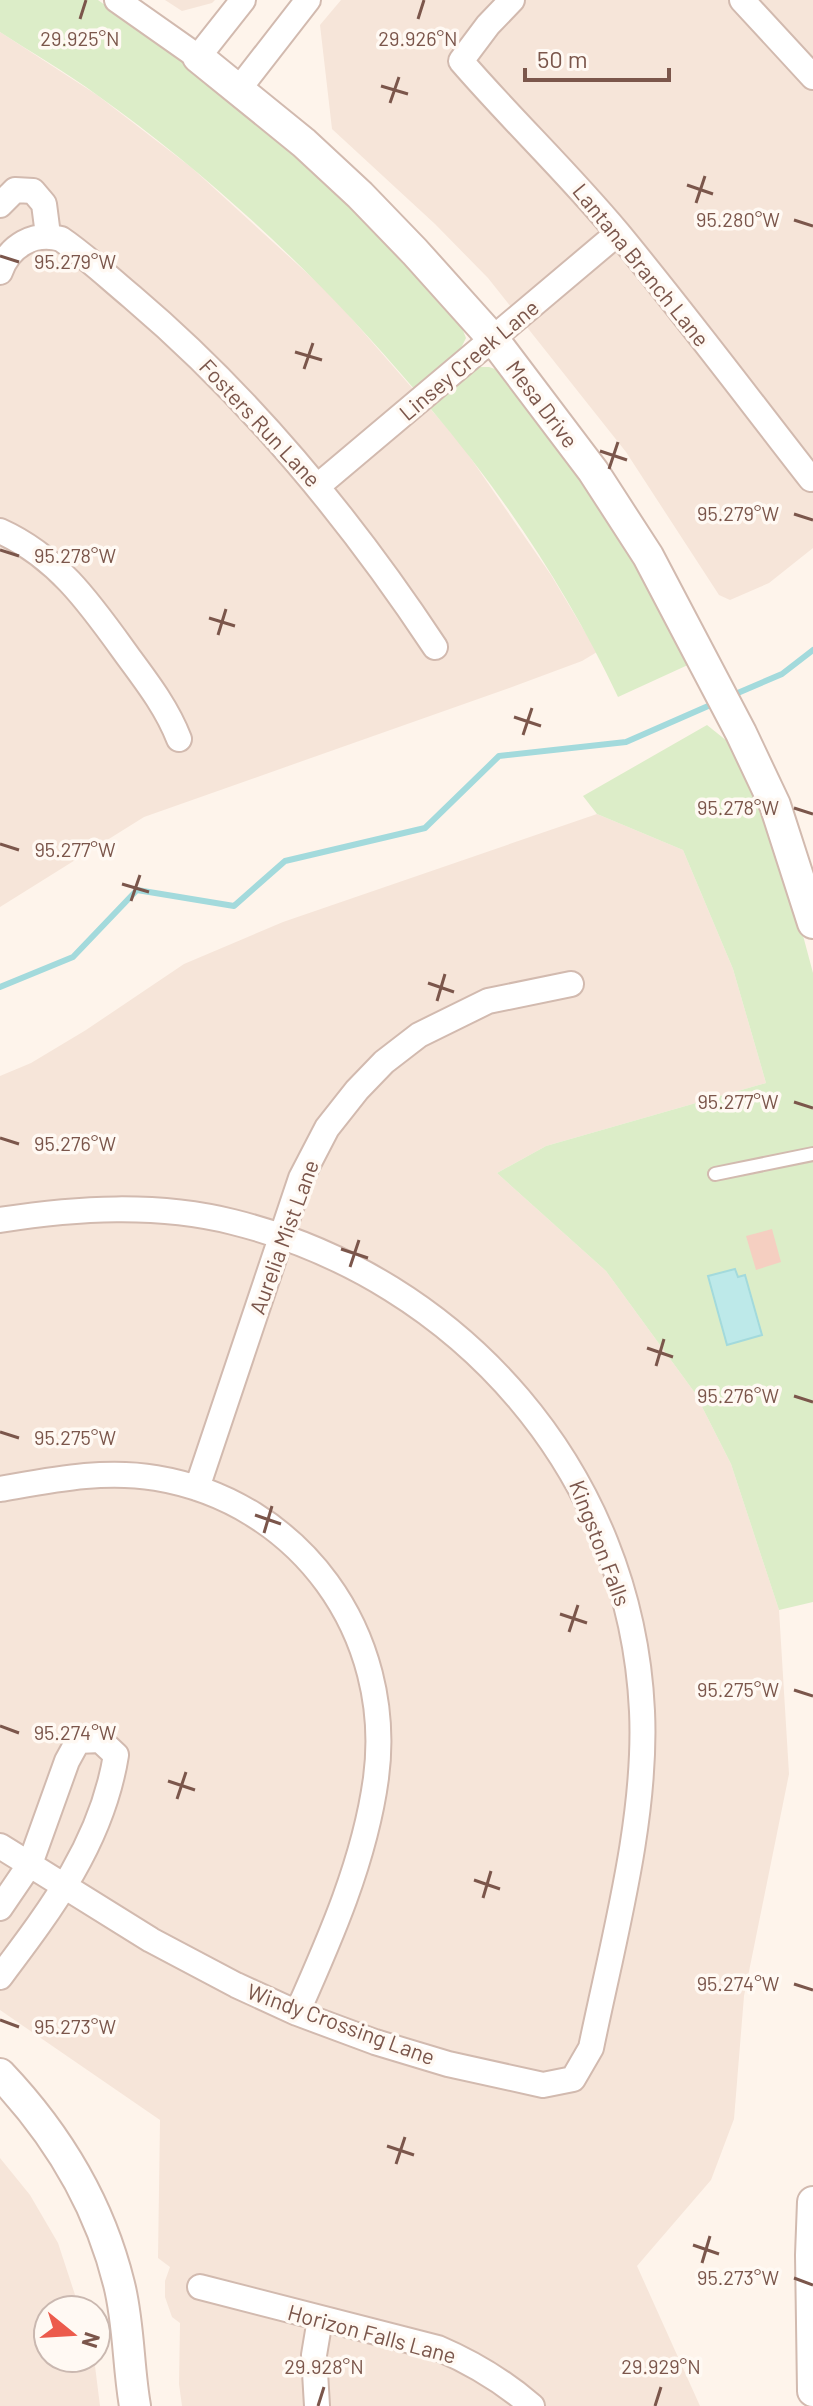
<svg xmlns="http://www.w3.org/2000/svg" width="813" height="2406" font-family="Barlow,sans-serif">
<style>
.residential{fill:#f6e5d9}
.green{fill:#dcedc8}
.water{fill:#bde9e9;stroke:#a3dadc;stroke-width:2}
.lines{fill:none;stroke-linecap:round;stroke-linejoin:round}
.stream{stroke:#a3dadc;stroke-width:6}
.building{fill:#f5cfc1}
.service-casing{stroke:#d2baaf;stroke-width:16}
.minor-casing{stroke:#d2baaf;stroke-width:28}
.tertiary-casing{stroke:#d2baaf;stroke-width:34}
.service{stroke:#fff;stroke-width:12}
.minor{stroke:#fff;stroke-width:24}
.tertiary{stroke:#fff;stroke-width:30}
.ticks{fill:none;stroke:#7b564b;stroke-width:3}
.labels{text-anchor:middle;stroke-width:7;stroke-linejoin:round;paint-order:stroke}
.street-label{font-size:22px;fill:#7b564b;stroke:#fff9f3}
.ticks-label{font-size:20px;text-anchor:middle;fill:#7b564b;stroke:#fff9f3;stroke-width:7;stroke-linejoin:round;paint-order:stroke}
</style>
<rect width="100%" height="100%" fill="#fef4eb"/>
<path class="residential" d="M165 0H215L212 3 182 11Z
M341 0H813V548L769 583 730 600 719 595 626 452 488 278 435 224 332 129 320 25Z
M0 32 97 95 192 168 331 295 461 444 551 575 597 652 582 661 512 687 144 817 0 907Z
M597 814 683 850 733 969 766 1083 546 1146 497 1173 606 1271 695 1393 731 1464 779 1610 789 1774 744 1996 734 2119 711 2180 637 2266 700 2406H182L179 2384 180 2323 172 2317 165 2297V2281L170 2267 158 2258 160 2120 0 2010V1076L31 1063 86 1030 184 964 283 922Z
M0 2158 30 2195 58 2243 80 2310H48V2358H94L100 2406H0Z"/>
<path class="green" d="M0 0H98L163 47 257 120 330 183 397 250 460 323 466 338 460 350 415 390C322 280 215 179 97 95 66 72 32 53 0 32Z
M479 367H489L504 372 564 451 625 545 690 664 618 697C569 593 504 495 430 408Z
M707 725 732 745 763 819 793 898 813 973V1602L779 1610 731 1464 695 1393 606 1271 497 1173 546 1146 766 1083 733 969 683 850 597 814 583 796Z"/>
<path class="water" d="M735 1269 738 1277 745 1275 762 1335 727 1345 708 1276Z"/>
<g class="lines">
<path class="stream" d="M733 695 782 674 813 650
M0 987 73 957 137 890 234 906 285 861 425 828 499 756 626 742 715 703"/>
</g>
<path class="building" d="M772 1229 781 1262 756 1270 746 1236Z"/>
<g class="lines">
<defs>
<path id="service" d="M715 1174 813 1154"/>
<path id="minor" d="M117 0 198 57 243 0
M512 0 488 25 461 61C512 120 568 173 618 233 684 313 747 397 811 479
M742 0 813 77
M238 90 308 0
M0 205 15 190 33 191 44 204 48 235
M0 272C9 246 34 231 61 239 86 256 108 277 132 297 251 398 349 517 435 647
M319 485 618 233
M0 531C58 557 91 605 127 655 147 682 167 708 179 739
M0 1220C77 1208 156 1203 233 1222 461 1279 631 1473 642 1711 647 1819 613 1941 591 2048L573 2079 543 2085 448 2064 375 2042 297 2013 236 1985 151 1940 0 1846
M197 1488 301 1178 327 1128 357 1090 384 1062 419 1035 488 1001 571 984
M0 1489C52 1480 103 1469 156 1478 300 1502 395 1634 376 1778 365 1860 330 1939 297 2013
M0 1908 30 1864 67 1761 78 1741 100 1740 116 1755C102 1842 52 1908 0 1977
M200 2287 438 2348C473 2363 503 2381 532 2406
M317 2406 314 2355 320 2319"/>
<path id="tertiary" d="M198 57 304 143 360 195 415 252 494 340 593 471 648 556 741 733 775 805 813 923
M0 2074C57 2134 99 2203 119 2284 129 2323 128 2366 135 2406
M813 2202 811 2255 813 2391"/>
</defs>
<use href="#service" class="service-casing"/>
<use href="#minor" class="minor-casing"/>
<use href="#tertiary" class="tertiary-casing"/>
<use href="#service" class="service"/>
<use href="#minor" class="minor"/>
<use href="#tertiary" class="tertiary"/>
</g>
<path class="ticks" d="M80 19 86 0M418 19 424 0M381 86 408 94M390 103 399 77M687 185 713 194M696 203 705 176M794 220 813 226M0 256 19 262M295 352 322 360M304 369 313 343M600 451 627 460M609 469 618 442M794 514 813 520M0 550 19 556M209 618 235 626M218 635 226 609M514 717 541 726M523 735 532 708M794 808 813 814M0 844 19 850M122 884 149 892M131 901 140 875M428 983 454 992M437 1001 445 974M794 1102 813 1108M0 1138 19 1144M341 1249 368 1258M350 1267 359 1240M647 1348 673 1357M656 1366 664 1339M794 1396 813 1402M0 1432 19 1438M255 1515 281 1524M264 1533 272 1506M560 1614 587 1623M569 1632 578 1605M794 1690 813 1696M0 1726 19 1733M168 1781 195 1790M177 1799 186 1772M474 1880 500 1889M483 1898 491 1871M794 1984 813 1990M0 2020 19 2027M387 2146 414 2155M396 2164 405 2137M693 2245 719 2254M702 2263 710 2236M794 2278 813 2285M318 2406 324 2387M655 2406 661 2387"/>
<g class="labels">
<g class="street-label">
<text transform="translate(641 265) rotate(51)" y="8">Lantana Branch Lane</text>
<text transform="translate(469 360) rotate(-40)" y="8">Linsey Creek Lane</text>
<text transform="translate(542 404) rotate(53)" y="8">Mesa Drive</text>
<text transform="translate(260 423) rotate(47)" y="8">Fosters Run Lane</text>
<text transform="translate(284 1237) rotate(-70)" y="8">Aurelia Mist Lane</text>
<text transform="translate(600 1543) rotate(69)" y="8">Kingston Falls</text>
<text transform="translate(341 2024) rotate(20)" y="8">Windy Crossing Lane</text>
<text transform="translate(372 2334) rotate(15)" y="8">Horizon Falls Lane</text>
</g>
</g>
<g class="ticks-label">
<text x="80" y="46">29.925°N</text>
<text x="418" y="46">29.926°N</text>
<text x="738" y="227">95.280°W</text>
<text x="75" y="269">95.279°W</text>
<text x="738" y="521">95.279°W</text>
<text x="75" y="563">95.278°W</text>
<text x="738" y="815">95.278°W</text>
<text x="75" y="857">95.277°W</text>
<text x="738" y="1109">95.277°W</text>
<text x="75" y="1151">95.276°W</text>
<text x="738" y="1403">95.276°W</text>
<text x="75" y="1445">95.275°W</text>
<text x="738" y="1697">95.275°W</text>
<text x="75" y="1740">95.274°W</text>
<text x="738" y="1991">95.274°W</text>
<text x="75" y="2034">95.273°W</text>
<text x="738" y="2285">95.273°W</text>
<text x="324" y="2374">29.928°N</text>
<text x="661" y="2374">29.929°N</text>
</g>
<g transform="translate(72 2334) rotate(108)"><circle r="38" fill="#fff9f3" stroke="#cab8b0" stroke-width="2"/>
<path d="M0-6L14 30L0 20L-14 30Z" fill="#ec5b4c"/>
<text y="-12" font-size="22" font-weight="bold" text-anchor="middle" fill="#7b564b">N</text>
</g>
<path d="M525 68v12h144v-12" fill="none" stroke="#7b564b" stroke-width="4"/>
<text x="537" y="68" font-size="24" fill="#7b564b" stroke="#fff9f3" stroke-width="6" paint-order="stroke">50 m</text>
</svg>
